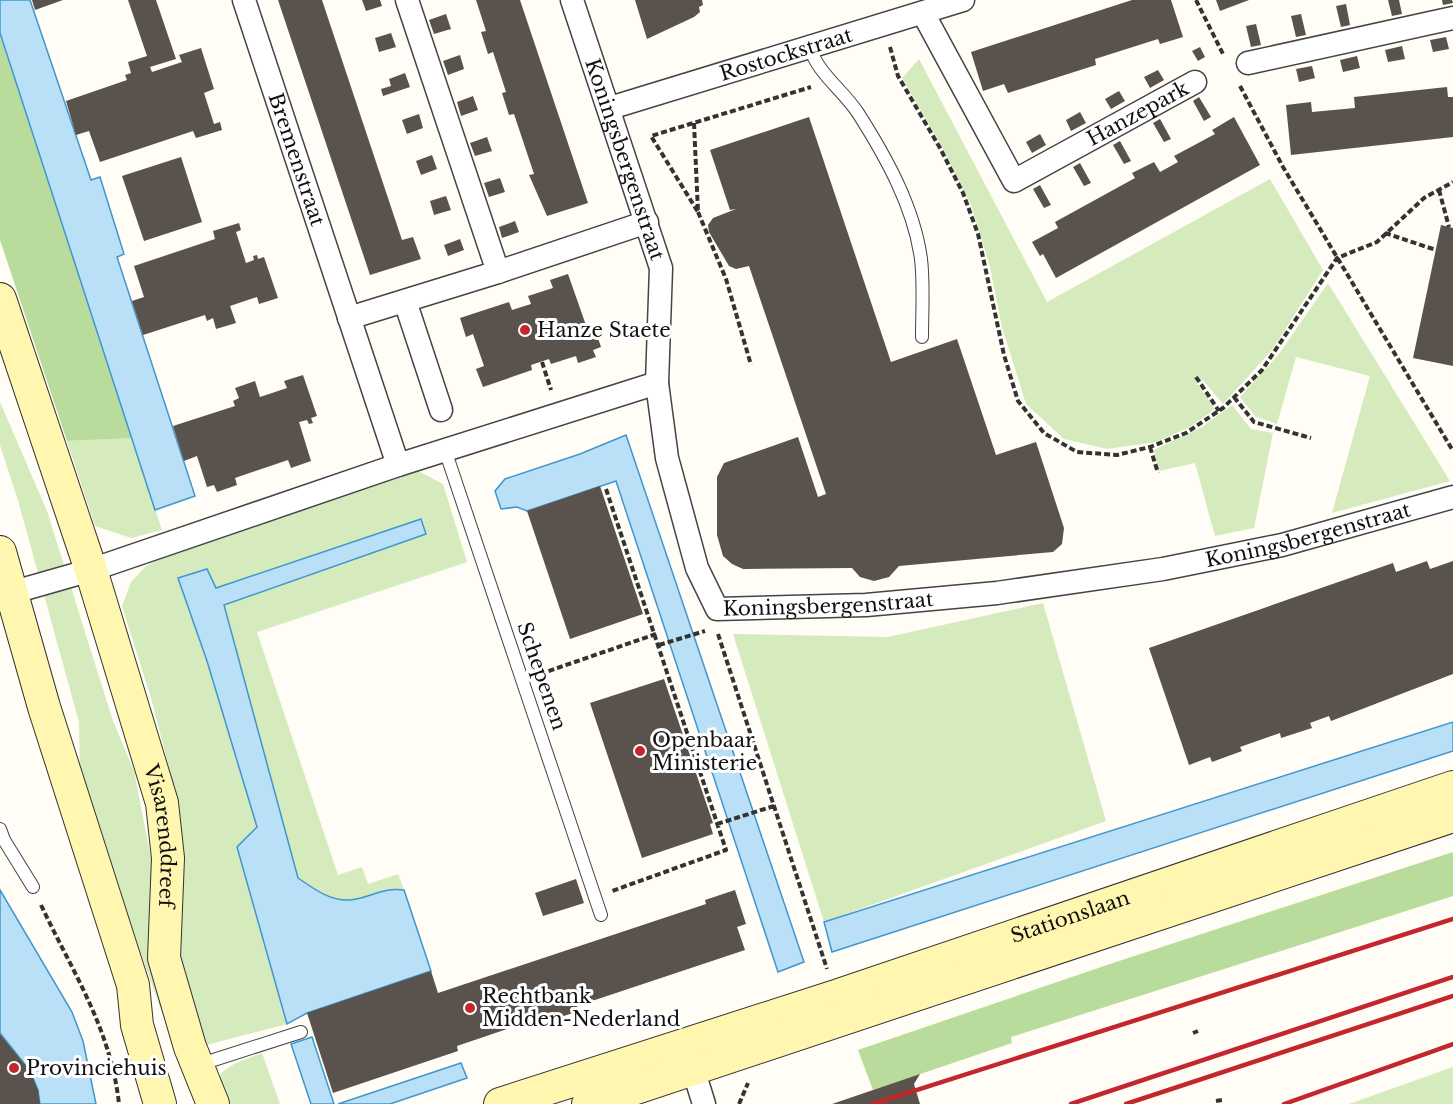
<svg xmlns="http://www.w3.org/2000/svg" width="1453" height="1104" font-family="'Libre Baskerville',serif">
<style>
.green{fill:#d5ebbd}
.forest{fill:#b9dc9c}
.water{fill:#b9e0f7;stroke:#3f96cf;stroke-width:1.5}
.building{fill:#5a524d}
.lines{fill:none;stroke-linecap:round;stroke-linejoin:round}
.lane-casing{stroke:#444;stroke-width:14}
.street-casing{stroke:#444;stroke-width:25}
.secondary-casing{stroke:#333;stroke-width:34}
.path{stroke:#333;stroke-width:4;stroke-dasharray:6 3;stroke-linecap:butt}
.lane{stroke:#fff;stroke-width:12}
.street{stroke:#fff;stroke-width:22}
.secondary{stroke:#fff6b0;stroke-width:32}
.rail{stroke:#c4262e;stroke-width:4.5}
.poi-dot{fill:#c4262e;stroke:#fff;stroke-width:2}
.labels{text-anchor:middle;stroke-width:6;stroke-linejoin:round;paint-order:stroke}
.street-label{font-size:20px;fill:#111;stroke:#fff}
.poi-label{font-size:20px;fill:#111;stroke:#fff;text-anchor:start}
</style>
<rect width="100%" height="100%" fill="#fffdf5"/>
<path class="green" d="M919 59 1047 302 1270 179 1323 270 1272 350 1223 404 1203 380 1196 382 1215 409 1190 427 1156 442 1107 449 1064 439 1026 404 1002 327 990 267 971 205 940 143 902 78Z
M1328 283 1450 481 1332 513 1370 376 1296 357 1277 424 1256 417 1240 397 1279 354Z
M0 402 47 511 113 721 134 771 153 868 175 1042 162 1013 80 779 79 722 19 504 0 445Z
M1232 405 1251 429 1273 433 1254 528 1215 536 1195 463 1159 471 1154 450 1202 427Z
M132 438 162 530 131 538 95 526 67 441Z
M416 470 443 484 467 562 257 632 338 875 362 867 368 884 398 874 404 890C381 887 369 899 349 900 329 901 313 888 298 878L224 605 426 534 422 520 215 588 178 578 207 661 257 827 237 847 287 1024 199 1047 180 968 178 814 169 767 151 698 122 606 131 582 146 566 170 554Z
M1043 603 1106 821 824 922 733 634 888 637Z
M262 1053 280 1104H228C200 1071 237 1063 262 1053Z
M1453 1067V1104H1349Z"/>
<path class="forest" d="M0 35 132 438 67 441 0 240Z
M1453 852V896L1011 1037 1012 1043 873 1090 858 1050 1113 963Z"/>
<path class="water" d="M0 0H30L91 180 100 177 124 254 117 257 195 496 155 510 0 33Z
M626 435 804 962 778 972 616 481 527 511 517 507 501 509 495 491 505 479 580 454Z
M421 519 426 534 224 605 298 878C313 888 329 901 349 900 369 899 381 887 404 890L431 971 307 1013 287 1024 237 847 257 827 207 661 178 578 207 569 216 588Z
M1453 722V751L832 952 824 922Z
M0 890 72 1012 83 1041 96 1104H40L38 1090 30 1071 0 1033Z
M312 1037 334 1104H311L291 1044Z
M461 1063 467 1078 390 1104H338Z"/>
<path class="building" d="M32 0H63L35 10Z
M128 0H156L176 59 150 67 152 72 182 62 179 55 201 48 214 89 204 93 214 124 220 122 222 130 196 138 193 131 100 162 89 131 76 135 66 101 127 80 125 75 131 73 128 62 147 56Z
M278 0H322L402 240 413 237 421 259 370 275Z
M362 0H380L382 6 366 11Z
M476 0H520L588 203 547 216 529 175 534 174 514 114 509 115 502 93 506 92 493 52 488 54 481 32 486 31Z
M635 0H702L703 5 699 7 700 12 694 17 647 39Z
M1132 0H1171L1183 37 1160 44 1158 39 1095 59 1096 65 1008 93 1004 84 983 91 971 52Z
M1216 0H1249L1220 11Z
M1388 0H1399L1402 14 1392 16Z
M1442 0H1452L1453 3 1443 5Z
M1346 4 1350 25 1341 27 1336 6Z
M446 14 451 29 434 34 429 20Z
M1301 14 1306 35 1296 37 1291 16Z
M1256 24 1261 45 1251 47 1246 26Z
M391 33 396 47 379 52 375 38Z
M1446 37 1449 49 1433 52 1430 40Z
M1402 46 1405 59 1388 62 1385 50Z
M1200 47 1205 57 1198 61 1192 51Z
M460 55 464 69 448 75 443 61Z
M1357 56 1360 68 1343 72 1340 60Z
M1312 66 1315 78 1299 82 1296 69Z
M1158 70 1164 80 1150 88 1144 77Z
M405 73 410 87 383 96 381 89 391 86 389 79Z
M1447 87 1448 97H1453V137L1291 155 1286 105 1311 102 1312 112 1355 108 1354 97Z
M1119 91 1125 101 1111 109 1105 99Z
M473 96 478 110 461 116 457 102Z
M1199 97 1211 117 1204 121 1193 101Z
M1080 112 1086 123 1071 131 1066 120Z
M419 114 423 128 407 134 402 120Z
M809 117 891 362 957 339 996 455 1036 442 1064 528 1062 544 1053 552 899 566 889 577 874 581 860 577 852 568 743 569 732 564 723 556 717 535V477L724 463 798 437 818 497 826 494 749 266 736 269 729 266 709 232 708 225 713 218 736 209 730 210 710 150Z
M1234 117 1260 165 1056 278 1043 254 1040 256 1032 242 1058 228 1055 222 1135 178 1132 173 1154 162 1160 172 1178 162 1174 156 1215 134 1212 130Z
M1160 119 1171 139 1164 142 1153 123Z
M1040 134 1046 145 1032 153 1026 142Z
M487 137 492 151 475 156 470 143Z
M1120 141 1131 161 1124 164 1113 145Z
M432 155 437 169 421 175 416 161Z
M181 157 202 222 144 241 122 176Z
M1080 163 1091 183 1084 186 1073 167Z
M500 178 505 192 489 197 484 183Z
M1040 185 1051 205 1044 208 1033 189Z
M446 196 451 210 434 215 430 201Z
M515 221 519 232 502 238 499 227Z
M239 223 241 230 236 232 246 263 254 260 253 256 257 255 258 259 264 257 278 298 259 304 257 297 230 306 236 323 216 329 213 318 207 321 205 315 143 335 132 301 144 297 134 266 215 239 213 231Z
M1441 225 1453 228V366L1413 358Z
M460 239 464 250 448 256 444 245Z
M568 274 588 331 595 329 601 347 593 350 596 357 578 363 576 356 551 364 549 359 531 365 532 370 483 387 476 369 484 366 473 334 466 337 460 318 509 302 512 310 531 304 528 296 553 288 550 280Z
M303 375 317 416 311 418 313 423 309 424 307 420 299 422 311 461 291 468 288 460 235 478 237 485 217 492 214 485 207 487 197 456 184 461 173 426 235 406 233 401 239 398 235 388 255 381 260 397 287 388 284 381Z
M600 486 643 614 570 639 527 511Z
M1427 561 1430 569 1453 561V674L1331 721 1329 716 1310 723 1312 728 1281 738 1280 733 1240 747 1242 751 1212 762 1210 757 1189 765 1149 648 1393 563 1396 572Z
M664 679 713 823 710 824 713 834 642 858 590 703Z
M576 879 584 903 543 916 535 893Z
M735 890 746 924 737 927 745 950 577 1006 579 1011 527 1028 525 1023 457 1046 458 1051 333 1093 307 1013 431 971 438 993 706 904 705 900Z
M0 1034 30 1071 38 1090 40 1104H0Z
M920 1074 914 1084 920 1104H832Z"/>
<g class="lines">
<defs>
<path id="lane" d="M810 48C819 75 842 89 858 113 886 157 914 207 921 259 924 284 922 311 922 337
M445 450 601 915
M0 829 4 840 33 887
M198 1065 301 1032"/>
<g id="street">
<path id="s1" d="M244 0 398 465"/>
<path d="M407 0 498 272"/>
<path id="s2" d="M572 0 661 268 657 383 667 458 697 568 717 609 866 605 997 593 1163 569 1282 545 1453 497"/>
<path id="s3" d="M923 13 1014 181 1195 82"/>
<path d="M1248 63 1453 18"/>
<path id="s4" d="M610 108 963 0"/>
<path d="M405 301 441 410"/>
<path d="M349 318 498 272 647 222"/>
<path d="M0 596 91 570 398 465 657 383"/>
<path d="M689 1056 704 1104"/>
</g>
<g id="secondary">
<path id="s5" d="M0 299 91 570 162 803 168 858 164 958 190 1047 213 1104"/>
<path d="M0 552 44 707 133 985 137 1025 160 1104"/>
<path id="s6" d="M500 1104 836 996 1453 787"/>
<path d="M588 1104 1453 816"/>
</g>
</defs>
<use href="#lane" class="lane-casing"/>
<use href="#street" class="street-casing"/>
<use href="#secondary" class="secondary-casing"/>
<path class="path" d="M1196 0 1224 56
M890 47 898 76 940 148 963 193 978 234 1004 355 1018 401 1044 433 1077 452 1117 455 1150 447 1186 433 1223 408 1262 370 1337 258 1377 242 1424 198 1453 182
M1240 86 1283 167 1453 451
M694 123 698 212 651 136 811 87
M1439 190 1449 227
M698 212 726 279 751 365
M1385 233 1436 250
M542 362 551 390
M1196 377 1219 411
M1234 397 1254 422 1311 438
M1150 447 1158 473
M606 489 726 850 612 891
M718 634 827 969
M659 645 705 631
M540 674 656 634
M717 824 774 806
M41 905C72 971 111 1029 119 1104
M1193 1033 1198 1031
M1216 1101 1222 1100
M739 1104 748 1083"/>
<use href="#lane" class="lane"/>
<use href="#street" class="street"/>
<use href="#secondary" class="secondary"/>
<path class="rail" d="M873 1104 1453 919
M1071 1104 1453 977
M1126 1104 1453 996
M1284 1104 1453 1044"/>
</g>
<g class="poi-dot">
<circle cx="525" cy="330" r="6"/>
<circle cx="640" cy="751" r="6"/>
<circle cx="470" cy="1008" r="6"/>
<circle cx="14" cy="1068" r="6"/>
</g>
<g class="labels">
<g class="street-label">
<text dy="7" stroke="none"><textPath href="#s4" startOffset="184">Rostockstraat</textPath></text>
<text dy="7" stroke="none"><textPath href="#s3" startOffset="332">Hanzepark</textPath></text>
<text dy="7" stroke="none"><textPath href="#s1" startOffset="168">Bremenstraat</textPath></text>
<text dy="7" stroke="none"><textPath href="#s2" startOffset="168">Koningsbergenstraat</textPath></text>
<text dy="7" stroke="none"><textPath href="#s2" startOffset="1230">Koningsbergenstraat</textPath></text>
<text dy="7" stroke="none"><textPath href="#s2" startOffset="744">Koningsbergenstraat</textPath></text>
<text transform="translate(542 676) rotate(71)" y="7">Schepenen</text>
<text dy="7" stroke="none"><textPath href="#s5" startOffset="562">Visarenddreef</textPath></text>
<text dy="7" stroke="none"><textPath href="#s6" startOffset="600">Stationslaan</textPath></text>
</g>
<g class="poi-label">
<text x="537" y="337">Hanze Staete</text>
<text x="652" y="747">Openbaar<tspan x="652" dy="23">Ministerie</tspan></text>
<text x="482" y="1003">Rechtbank<tspan x="482" dy="23">Midden-Nederland</tspan></text>
<text x="26" y="1075">Provinciehuis</text>
</g>
</g>
</svg>
